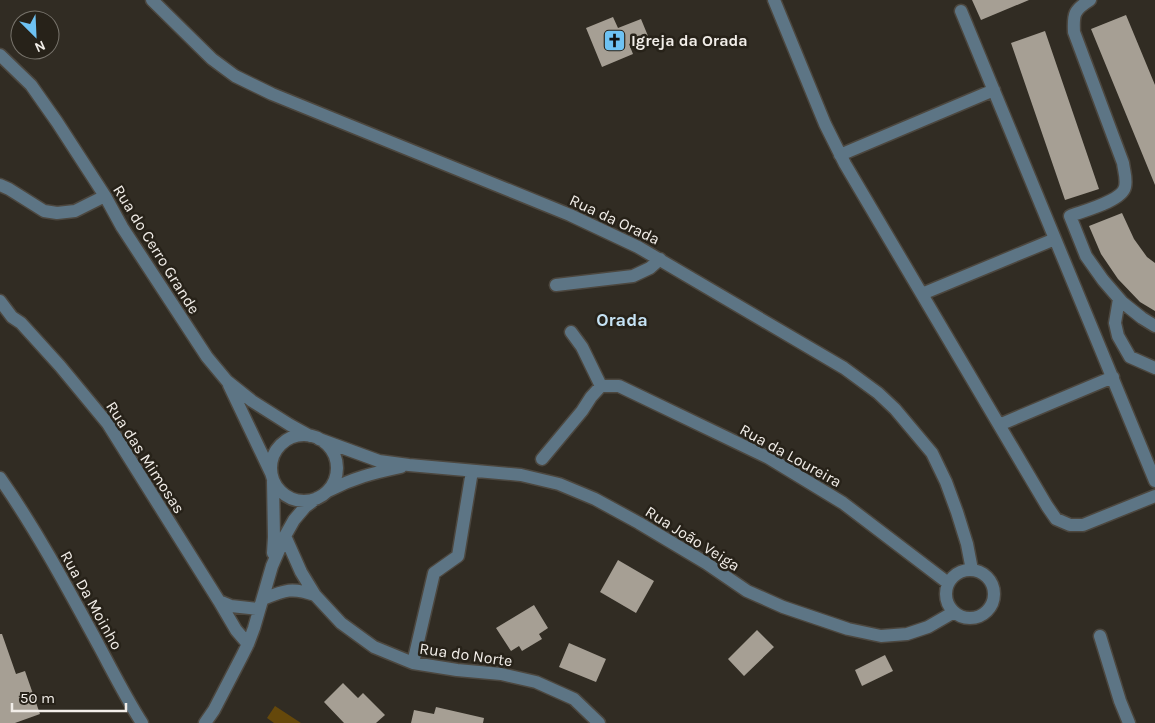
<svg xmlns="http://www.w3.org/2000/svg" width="1155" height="723" font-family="Karla,sans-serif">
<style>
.water{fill:#65480b}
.building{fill:#a69f94}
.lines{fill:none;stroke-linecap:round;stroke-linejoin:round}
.minor-casing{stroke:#4c473f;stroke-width:15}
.minor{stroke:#5d7585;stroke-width:12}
.labels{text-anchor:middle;stroke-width:5;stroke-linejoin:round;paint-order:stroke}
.poi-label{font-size:16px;font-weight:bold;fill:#f2eee9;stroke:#272219;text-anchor:start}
.street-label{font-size:16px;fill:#f2eee9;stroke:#272219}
.neighbourhood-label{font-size:18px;font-weight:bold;fill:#c6e3f5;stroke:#272219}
</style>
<rect width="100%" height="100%" fill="#312c23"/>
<path class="water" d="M275 706 301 723H274L267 718Z"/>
<path class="building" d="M972 0H1029L981 20Z
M1126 15 1155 85V185L1091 29Z
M613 17 618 28 641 19 648 36 629 44 633 54 602 67 586 28Z
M1045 31 1099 189 1065 200 1011 43Z
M1122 213 1134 239 1147 257 1155 263V311L1140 302 1118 279 1101 254 1089 226Z
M618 560 654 581 636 613 600 592Z
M534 605 548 628 539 634 542 639 522 651 519 646 511 651 496 628Z
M757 630 774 647 744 676 728 659Z
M0 634H2L16 674 25 671 40 714 15 723H0Z
M569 643 606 659 596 682 559 667Z
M885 655 893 671 862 686 855 670Z
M343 683 358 698 363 693 385 715 376 723H344L324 702Z
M436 707 484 718 483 723H411L414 710 434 714Z"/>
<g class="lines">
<defs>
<path id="minor" d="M152 0 212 59 235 76 272 94 570 215 638 247 844 368 878 393 895 409 932 453 946 482 957 512 967 544 972 570
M774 0 825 124 845 164 1005 435 1047 506 1056 519 1070 525H1083L1155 496
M1090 0C1074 10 1073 14 1074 32L1123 163C1124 171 1127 179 1125 187 1122 201 1083 211 1070 216L1086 256 1103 280 1122 302 1142 318 1155 326
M961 11 1155 481
M0 55 31 85 57 122 105 196 122 227 207 357 227 381 252 401 290 425 310 436
M840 155 994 90
M0 185 9 189 44 211 57 213 75 211 105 196
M556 285 633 276 650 268 660 259
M922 294 1055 239
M1119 299 1115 323 1118 336 1130 357 1155 368
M0 301 12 317 21 323 60 366 108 424 219 601 236 630 248 644
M571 332 582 347 601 386
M229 385 271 473
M999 425 1113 377
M271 468a33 33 0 1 1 66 0a33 33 0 1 1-66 0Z
M319 439 379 461 409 465 521 475 559 484 595 499 639 523 706 563 747 591 783 607 848 629 881 636 907 634 928 627 954 612
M542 459 582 411 591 397 601 386H619L769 458 843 503 948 583
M0 478C37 531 68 589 99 646 113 672 126 698 142 723
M328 491C353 478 373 473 401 467
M285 536 301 572 315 595 341 623 374 647 413 663 457 670 501 674 536 682 574 699 599 723
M273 553 274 537 273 481
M946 594a24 24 0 1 1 48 0a24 24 0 1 1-48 0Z
M263 599C285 590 292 587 315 595
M219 601 231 606 259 609
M1100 636 1120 701 1129 723
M413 663 434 573 458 556 472 471
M205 723 214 710 242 656 248 644 254 628 272 566 285 536 294 520 305 507 317 498"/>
</defs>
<use href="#minor" class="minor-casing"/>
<use href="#minor" class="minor"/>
</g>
<defs>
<symbol id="church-square" viewBox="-11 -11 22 22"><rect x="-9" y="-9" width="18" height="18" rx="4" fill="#6ec2f3" stroke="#272219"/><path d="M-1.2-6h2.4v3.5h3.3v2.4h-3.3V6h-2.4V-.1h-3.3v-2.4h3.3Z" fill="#111"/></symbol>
</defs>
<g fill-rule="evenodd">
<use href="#church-square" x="602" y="28" width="25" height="25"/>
</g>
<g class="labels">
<g class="poi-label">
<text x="631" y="46">Igreja da Orada</text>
</g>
<g class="street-label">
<text transform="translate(615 219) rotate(25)" y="6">Rua da Orada</text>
<text transform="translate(157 249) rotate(58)" y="6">Rua do Cerro Grande</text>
<text transform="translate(791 455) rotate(29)" y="6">Rua da Loureira</text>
<text transform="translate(146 457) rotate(57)" y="6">Rua das Mimosas</text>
<text transform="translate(693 538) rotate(32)" y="6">Rua João Veiga</text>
<text transform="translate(92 600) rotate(61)" y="6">Rua Da Moinho</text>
<text transform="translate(466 654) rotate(8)" y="6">Rua do Norte</text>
</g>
<g class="neighbourhood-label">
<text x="622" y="326">Orada</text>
</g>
</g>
<g transform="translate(35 35) rotate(156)"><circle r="24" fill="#272219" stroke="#78746c"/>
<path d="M0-4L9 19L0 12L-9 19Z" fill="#6ec2f3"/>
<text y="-8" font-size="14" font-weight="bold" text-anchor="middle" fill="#f2eee9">N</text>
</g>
<path d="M12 703v8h114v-8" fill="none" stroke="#f2eee9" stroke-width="2.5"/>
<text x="20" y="703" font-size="15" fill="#f2eee9" stroke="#272219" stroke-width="4" paint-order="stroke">50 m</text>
</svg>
